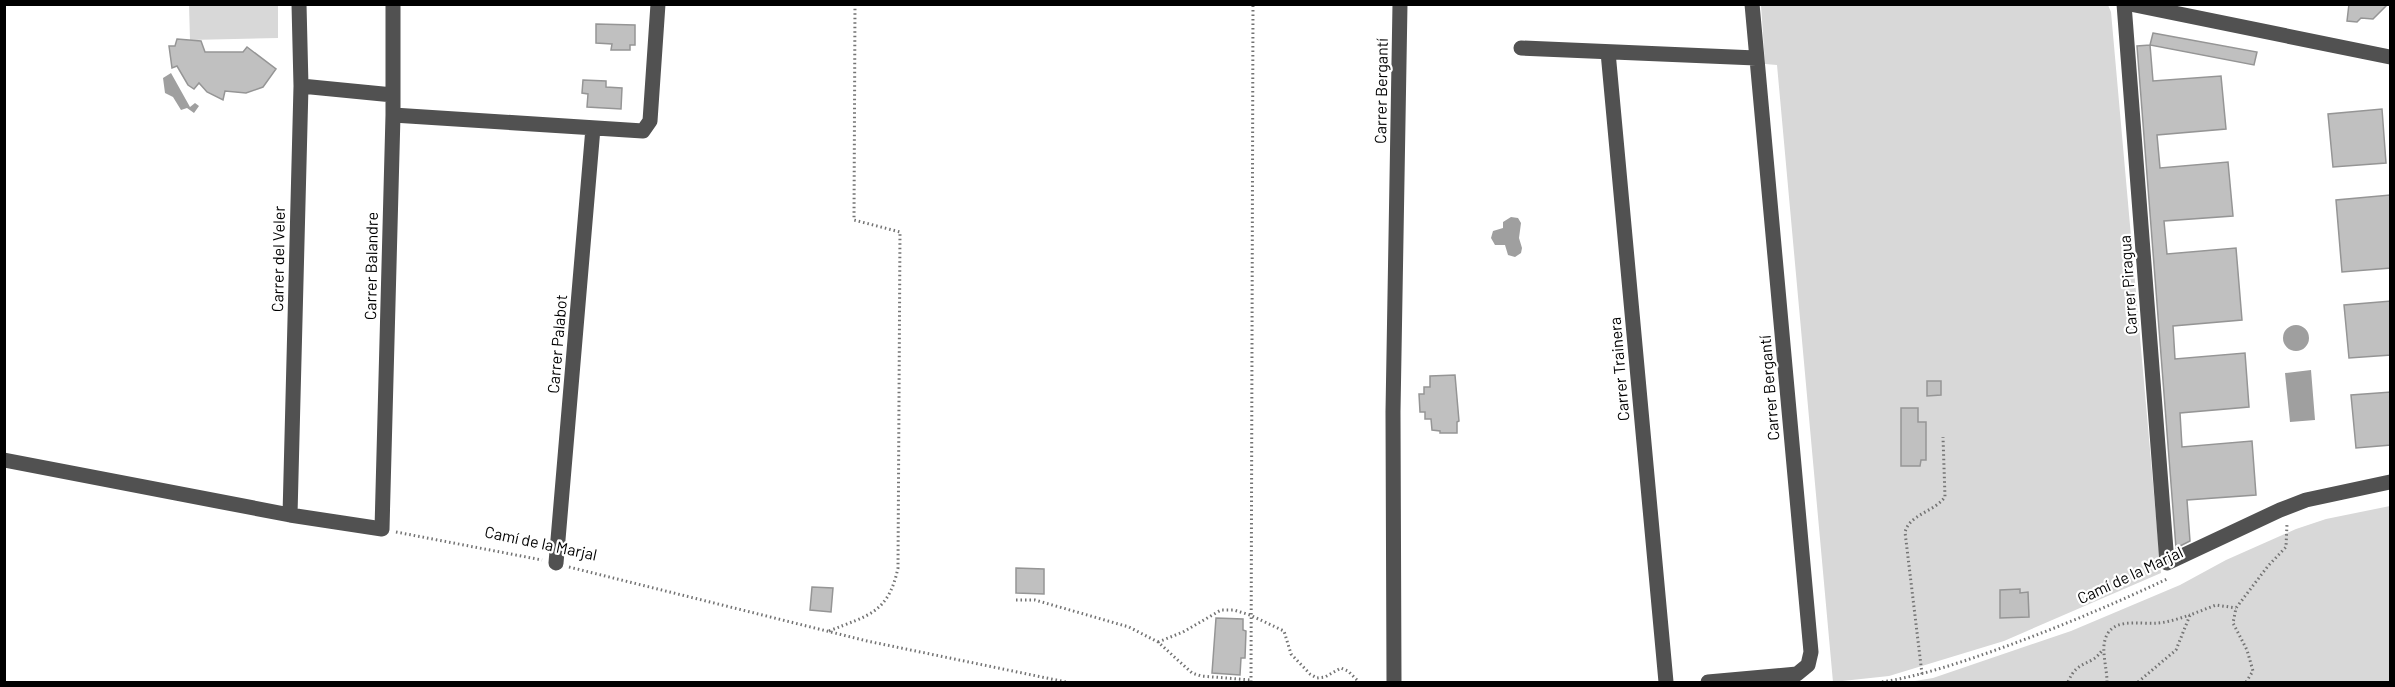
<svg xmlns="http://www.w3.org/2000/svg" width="2395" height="687" font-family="Barlow,sans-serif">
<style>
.green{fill:#d8d8d8}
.water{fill:#9f9f9f}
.building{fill:#c0c0c0;stroke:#959595;stroke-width:1.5}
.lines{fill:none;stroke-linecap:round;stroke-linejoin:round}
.path{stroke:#737373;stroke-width:3;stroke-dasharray:1.5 3;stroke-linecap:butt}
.minor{stroke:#515151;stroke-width:15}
.labels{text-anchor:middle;stroke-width:4.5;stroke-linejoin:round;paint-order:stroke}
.street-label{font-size:16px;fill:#000;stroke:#fff}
</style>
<rect width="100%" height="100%" fill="#fff"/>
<path class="green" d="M189 5H278V38L190 40Z
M1761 5H2108L2111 12 2161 573 2004 641 1889 676 1833 682 1777 65 1765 64Z
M2390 506V682H1909L1933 678 2071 631 2180 585 2226 560 2296 529 2326 519Z"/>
<path class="water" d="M171 73 190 107 195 103 199 106 194 113 187 108 181 110 173 97 165 93 163 78Z
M1511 217 1518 218 1521 223 1519 238 1522 248 1521 253 1515 257 1508 255 1505 245H1495L1491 238 1493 231 1503 228V222Z
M2283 338a13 13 0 1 1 26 0a13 13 0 1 1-26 0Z
M2311 370 2315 420 2290 422 2285 373Z"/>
<path class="building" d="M2349 4H2388L2373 19 2361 18 2357 22 2347 21Z
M596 24 635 25V45H630V50H611L612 44 596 43Z
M2153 33 2257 52 2254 65 2150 45Z
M177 39 201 41 205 52H243L247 47 276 69 263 87 246 93 225 91 223 100 207 92 199 83 194 89 188 85 177 66 172 68 169 46H175Z
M2150 45 2153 81 2221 76 2226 129 2157 135 2160 168 2228 162 2233 216 2164 221 2167 254 2236 248 2242 320 2173 326 2175 359 2245 353 2249 407 2180 413 2182 447 2252 441 2256 495 2187 500 2190 541 2176 548 2137 46Z
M583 80 606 81V87L622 88 621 109 587 107 588 94 582 93Z
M2382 109 2386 163 2333 167 2328 114Z
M2390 195 2391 268 2342 272 2336 200Z
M2391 301V355L2349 358 2344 305Z
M1455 375 1459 421 1457 422V433H1440V431L1432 430 1431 419H1425V412H1420L1419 394H1424V387H1430V376Z
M1927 381H1941V395L1927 396Z
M2391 392V445L2356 448 2351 395Z
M1901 408H1918V422H1926V460H1921L1920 466H1901Z
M1016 568 1044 569V594L1016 593Z
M812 587 833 588 831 612 810 610Z
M2020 589V593L2028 592 2029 617 2000 618V590Z
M1216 618 1243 619V630L1246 631 1245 658H1241L1240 675 1212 673Z"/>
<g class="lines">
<path class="path" d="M396 532 542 560
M569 567 867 641 1066 682
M1016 600H1035L1129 627 1158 642 1192 673 1201 676 1251 680
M829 631C868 615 888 614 898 568L900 232 854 220 855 4
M1158 642 1183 632 1221 610H1234L1250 615 1284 631 1291 654 1310 674 1317 678 1325 677 1341 668 1348 671 1359 682
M1922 674 1905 532C1910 514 1934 512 1945 497L1943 437
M1251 682 1253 4
M1882 682C1920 676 1956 664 1993 651 2052 630 2110 606 2167 579
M2068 682C2078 658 2091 668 2103 649
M2107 682C2107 670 2103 657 2104 645 2108 615 2138 625 2158 623 2170 622 2180 618 2190 615
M2138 682 2176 650 2190 615 2216 605 2236 608
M2246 682 2253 671 2247 650 2233 623 2236 608 2268 566 2286 547 2287 524"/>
<path class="minor" d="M2124 4 2167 563 2280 510 2306 500 2390 482
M2130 4 2390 57
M1521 48 1756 58
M1608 52 1666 682
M301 86 393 95
M393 115 643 131 650 121 658 4
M4 460 290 515 382 529 393 115V4
M290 515 301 86 299 4
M556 563 593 128
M1394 682 1393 412 1400 4
M1708 682 1797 674 1808 665 1811 652 1752 4"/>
</g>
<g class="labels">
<g class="street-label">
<text transform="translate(1381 91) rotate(-89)" y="6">Carrer Bergantí</text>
<text transform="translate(278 259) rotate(-89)" y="6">Carrer del Veler</text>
<text transform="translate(371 266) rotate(-89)" y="6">Carrer Balandre</text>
<text transform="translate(2128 285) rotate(-94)" y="6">Carrer Piragua</text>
<text transform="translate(557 344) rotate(-85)" y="6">Carrer Palabot</text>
<text transform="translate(1619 369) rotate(-95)" y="6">Carrer Trainera</text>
<text transform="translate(1769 388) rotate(-95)" y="6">Carrer Bergantí</text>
<text transform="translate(541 543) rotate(12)" y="6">Camí de la Marjal</text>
<text transform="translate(2130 575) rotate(-25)" y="6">Camí de la Marjal</text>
</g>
</g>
<rect width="2395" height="687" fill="none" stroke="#000000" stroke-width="12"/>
</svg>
